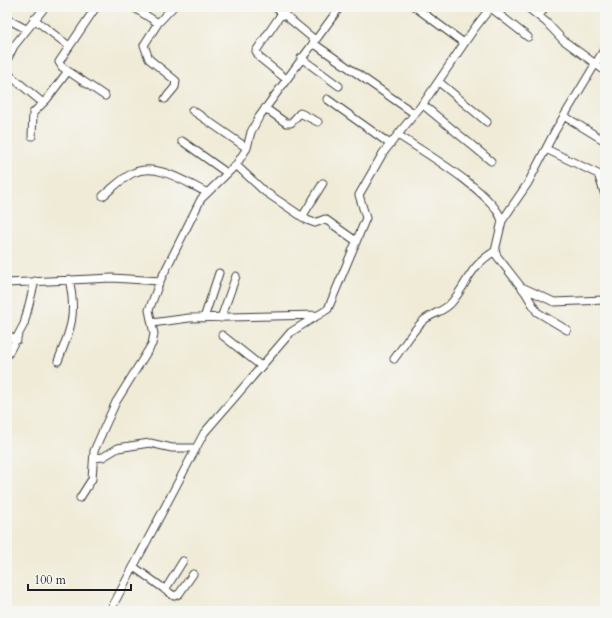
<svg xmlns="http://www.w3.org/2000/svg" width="612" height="618" font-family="Cardo,serif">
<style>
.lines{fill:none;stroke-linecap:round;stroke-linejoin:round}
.street-casing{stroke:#3c3b38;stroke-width:9}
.street{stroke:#fff;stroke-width:7}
</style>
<rect width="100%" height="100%" fill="#f6f6f2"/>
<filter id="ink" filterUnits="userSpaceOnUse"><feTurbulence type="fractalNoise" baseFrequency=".025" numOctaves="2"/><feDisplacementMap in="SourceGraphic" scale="8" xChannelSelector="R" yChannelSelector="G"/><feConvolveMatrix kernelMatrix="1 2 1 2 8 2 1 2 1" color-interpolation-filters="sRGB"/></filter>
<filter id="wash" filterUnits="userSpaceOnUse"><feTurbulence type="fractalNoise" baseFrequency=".012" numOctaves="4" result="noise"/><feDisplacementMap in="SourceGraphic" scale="16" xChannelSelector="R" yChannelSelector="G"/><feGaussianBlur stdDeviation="0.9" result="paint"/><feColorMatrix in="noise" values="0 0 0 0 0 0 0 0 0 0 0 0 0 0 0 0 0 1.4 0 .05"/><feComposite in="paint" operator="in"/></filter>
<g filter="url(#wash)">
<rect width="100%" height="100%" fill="#f0ebd7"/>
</g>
<g filter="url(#ink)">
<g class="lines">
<defs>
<path id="street" d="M96 7 59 62 62 67 105 96
M133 7 158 23 173 7
M275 7 315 40
M415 7 464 43
M527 7 546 22 563 40 605 71
M491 8 528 37
M282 13 256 51 260 58 286 79
M539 16 545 7
M7 19 26 29
M34 19 69 46
M158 23 144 45 149 59 176 81 175 87 165 99
M313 43 415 114
M301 58 339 86
M7 60 14 46 45 7
M7 73 43 103
M439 82 487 122
M327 99 390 144
M422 104 491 161
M265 108 286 123H291L300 113 318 122
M192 110 247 148
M564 116 605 141
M398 135C424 152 494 193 502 221L495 251 497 256 525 292 537 312 567 330
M32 136 33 113 47 99 68 71
M182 141 227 173
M546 149 598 174 605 195
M236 165 264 191 307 220 315 223 325 219 356 241
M103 196C113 188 122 178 133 173 157 162 185 182 206 192
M302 217 323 183
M502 221 528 183 555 131 605 48
M7 283 112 278 160 281 201 199 236 165 247 148 251 132 259 117 340 7
M524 288 554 302 605 300
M204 318 219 273
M221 318 236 276
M152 323 189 318 319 315
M7 335 17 340
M222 335 261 366
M7 356 24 324 35 281
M394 359C404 346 412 331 424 320 433 313 445 311 452 302 470 280 468 268 495 251
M58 361C71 329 77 314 69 279
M94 458 103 457 118 448 143 444 150 443 172 448H196
M80 498 92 479 94 451 105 426 116 402 152 344 154 334 149 310 160 281
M134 567 174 596 179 594 193 574
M165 590 183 561
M110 611 204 433 291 332 328 309 366 218 359 195 383 153 425 101 474 29 491 7"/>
</defs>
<use href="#street" class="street-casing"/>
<use href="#street" class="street"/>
</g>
</g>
<rect width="612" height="618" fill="none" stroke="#f6f6f2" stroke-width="24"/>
<path d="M28 584v6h103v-6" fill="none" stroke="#1c1c1c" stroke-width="2"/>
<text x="34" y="584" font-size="12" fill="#1c1c1c" stroke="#f6f6f2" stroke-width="3" paint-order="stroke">100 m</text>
</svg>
